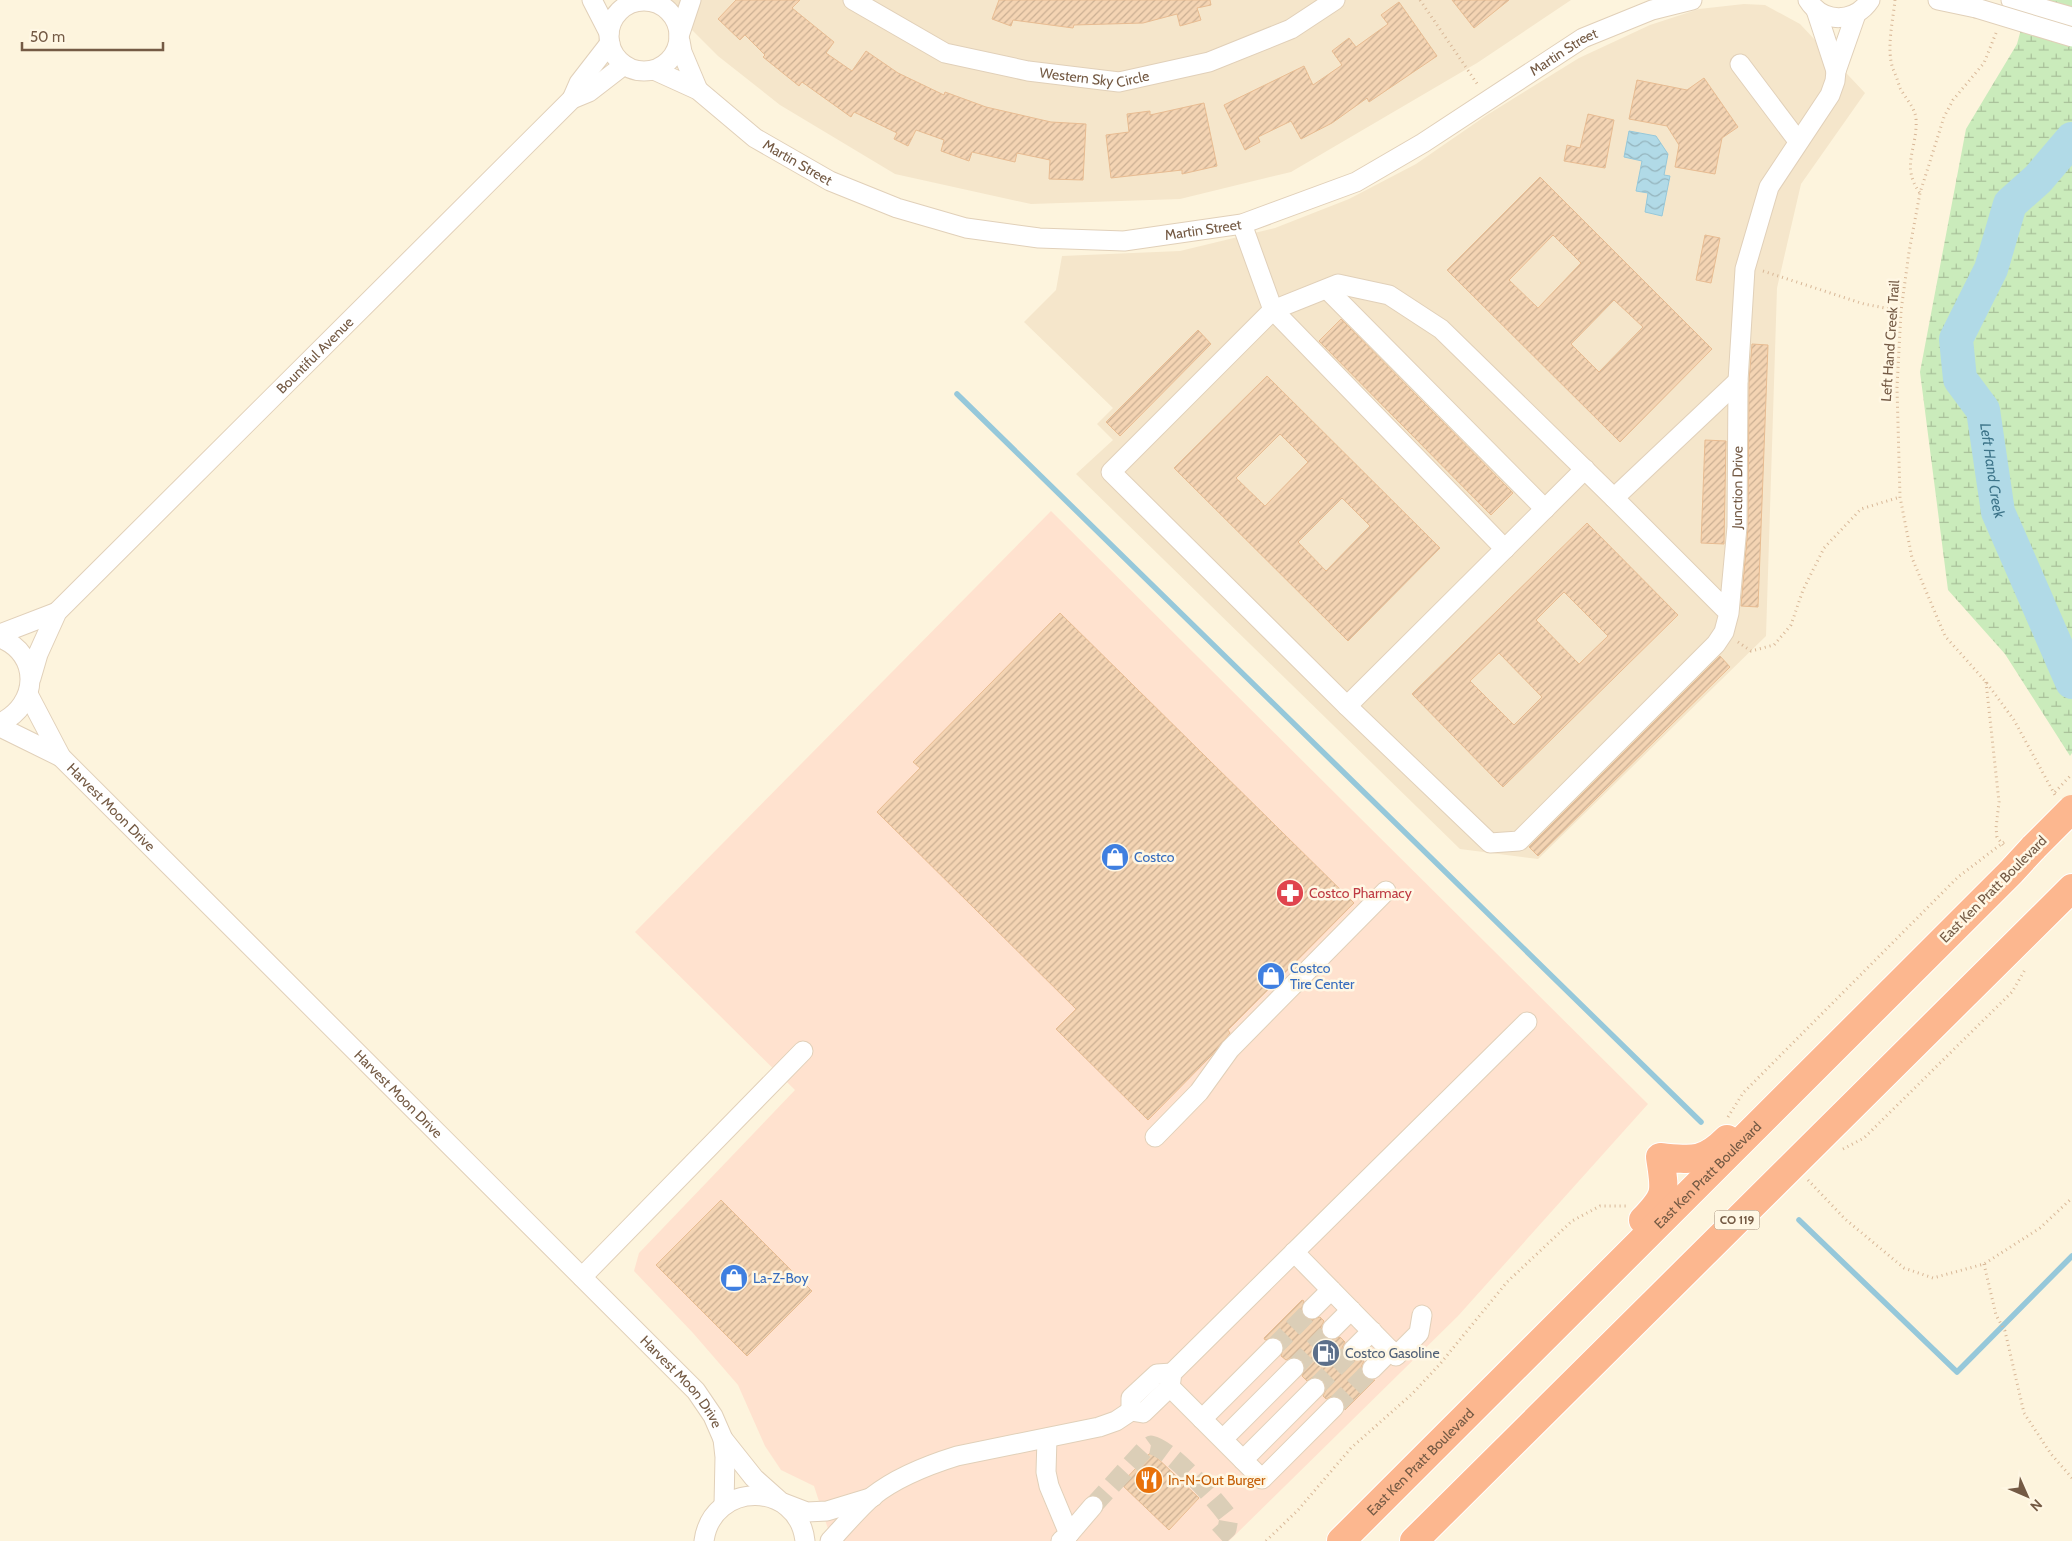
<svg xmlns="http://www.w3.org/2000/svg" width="2072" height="1541" font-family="Cabin,sans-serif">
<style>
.residential{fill:#f5e6cb}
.commercial{fill:#ffe2cf}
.wetland{fill:url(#wetland-marsh)}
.water{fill:url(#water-waves);stroke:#96c8da}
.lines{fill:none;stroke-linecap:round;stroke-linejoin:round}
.stream{stroke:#96c8da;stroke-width:5.5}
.river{stroke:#b1dae7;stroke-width:34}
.building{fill:url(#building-hatch);stroke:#e8bc92;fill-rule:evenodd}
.minor-tunnel{stroke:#dbceb7;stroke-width:19;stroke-dasharray:19 9;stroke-linecap:butt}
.minor-casing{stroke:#e1d0b9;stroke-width:21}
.highway-casing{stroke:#fff;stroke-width:30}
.path{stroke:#d8b797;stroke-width:3;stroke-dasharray:1 4;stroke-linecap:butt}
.minor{stroke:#fff;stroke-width:19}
.highway{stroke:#fcb78f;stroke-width:28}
.minor-bridge-casing{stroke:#e1d0b9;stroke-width:21;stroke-linecap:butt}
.highway-bridge-casing{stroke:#fff;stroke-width:30;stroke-linecap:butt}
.path-bridge{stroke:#d8b797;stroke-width:3;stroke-dasharray:1 4;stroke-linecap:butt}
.minor-bridge{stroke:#fff;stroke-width:19}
.highway-bridge{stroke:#fcb78f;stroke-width:28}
.labels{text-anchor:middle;stroke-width:5;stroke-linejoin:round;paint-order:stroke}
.shield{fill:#fff7e4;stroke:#9e8974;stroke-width:1}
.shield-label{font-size:12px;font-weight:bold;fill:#745a44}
.street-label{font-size:14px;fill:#745a44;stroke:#fff7e4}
.shop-label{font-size:14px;fill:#366cbe;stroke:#fff7e4;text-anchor:start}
.health-label{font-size:14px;fill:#be3a42;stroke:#fff7e4;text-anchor:start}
.service-label{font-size:14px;fill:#4e5e75;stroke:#fff7e4;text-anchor:start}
.food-label{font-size:14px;fill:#c56008;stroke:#fff7e4;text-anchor:start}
.water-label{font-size:15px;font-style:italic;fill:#3d7489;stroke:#fff7e4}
</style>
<defs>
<pattern id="wetland-marsh" width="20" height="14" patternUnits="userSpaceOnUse" patternTransform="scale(1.25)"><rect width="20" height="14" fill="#caebbb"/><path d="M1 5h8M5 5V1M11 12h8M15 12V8" fill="none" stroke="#a9c19a"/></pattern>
<pattern id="water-waves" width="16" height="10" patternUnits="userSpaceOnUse" patternTransform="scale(1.25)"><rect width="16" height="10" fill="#b1dae7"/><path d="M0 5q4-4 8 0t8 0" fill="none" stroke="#95b4bd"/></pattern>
<pattern id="building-hatch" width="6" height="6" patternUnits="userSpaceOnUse" patternTransform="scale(1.25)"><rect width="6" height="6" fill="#f4d4b3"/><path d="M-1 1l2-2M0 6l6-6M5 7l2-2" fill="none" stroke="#caaf93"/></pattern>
</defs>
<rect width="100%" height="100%" fill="#fdf4dd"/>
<path class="residential" d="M662 0H1571L1477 63 1291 172 1180 199 1031 204 895 174 780 105 718 56Z
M1744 4 1765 5 1800 24 1865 93 1801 184 1777 288 1766 636 1538 859 1460 849 1076 474 1113 440 1097 424 1113 408 1024 322 1056 290 1062 256 1180 251 1275 228 1349 199 1416 164 1487 115 1579 58 1650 25 1699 9Z"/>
<path class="commercial" d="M1051 511 1648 1104 1458 1316 1229 1541H832L814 1486 781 1470 765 1446 738 1385 693 1333 634 1271 639 1253 795 1090 635 932Z"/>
<path class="wetland" d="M2029 0H2072V753L2070 756 2005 654 1948 590 1920 372 1966 129 2017 44Z"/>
<path class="water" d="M1629 131 1656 136 1668 154 1664 175 1670 176 1662 216 1645 212 1648 193 1636 191 1642 161 1624 157Z"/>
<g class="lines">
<path class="stream" d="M957 394 1701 1122
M1799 1220 1957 1372 2072 1256"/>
<path class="river" id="s1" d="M2072 139 2038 179 2010 204 1991 269 1956 339 1960 379 1983 410 1998 512 2072 682"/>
</g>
<path class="building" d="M736 0H800L792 8 834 42 826 53 852 71 866 51 898 73 944 95 945 92 986 107 1051 122 1086 124 1083 180 1049 179 1050 160 1017 153 1015 162 972 152 969 161 941 151 944 140 916 130 908 146 894 139 897 133 854 112 851 117 802 82 799 86 763 57 765 55 745 35 740 40 718 19Z
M999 0H1210L1211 5 1197 8 1201 20 1180 26 1177 14 1143 23 1074 25 1073 28 1013 20 1011 26 992 19Z
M1452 0H1509L1474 28Z
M1399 2 1437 56 1369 102 1367 98 1332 123 1301 139 1291 121 1258 137 1260 142 1245 150 1224 105 1304 66 1313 85 1342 65 1332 51 1349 38 1356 47 1388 24 1381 15Z
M1704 78 1738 127 1722 138 1715 174 1675 167 1679 145 1667 126 1629 119 1637 80 1687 90Z
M1204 103 1217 166 1182 174V170L1111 178 1106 135 1129 132 1127 114 1150 111V115Z
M1588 114 1614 120 1605 168 1564 161 1567 145 1580 148Z
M1540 177 1712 349 1620 442 1447 270ZM1553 235 1581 263 1538 308 1509 280ZM1614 300 1643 327 1599 372 1571 344Z
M1705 235 1720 238 1711 283 1696 280Z
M1341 319 1513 493 1491 515 1319 341Z
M1198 330 1211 344 1120 436 1106 422Z
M1752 344 1768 345 1758 607 1741 606 1748 527 1749 381Z
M1267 376 1440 548 1348 641 1174 468ZM1280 434 1308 462 1265 506 1236 478ZM1342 498 1370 526 1326 571 1298 542Z
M1705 440 1726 441 1724 544 1701 543Z
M1587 523 1678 615 1503 787 1412 694ZM1564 592 1608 636 1579 664 1536 620ZM1499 653 1542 697 1514 725 1470 681Z
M1060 613 1354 903 1228 1030 1230 1033 1212 1055 1148 1120 1056 1029 1076 1009 877 812 920 768 913 762Z
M1720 656 1730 667 1538 856 1529 847Z
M721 1200 812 1291 747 1356 656 1265Z
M1302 1300 1304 1301 1301 1311 1304 1317 1310 1320 1320 1317 1324 1321 1321 1327 1324 1337 1330 1340 1340 1337 1345 1342 1342 1348 1345 1358 1351 1361 1361 1358 1364 1361 1361 1367 1364 1377 1369 1380H1375L1345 1410V1404L1342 1399 1332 1396 1326 1399 1323 1396 1326 1390V1385L1323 1380 1313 1377 1307 1381 1302 1376 1305 1366 1302 1360 1292 1357 1286 1360 1281 1356 1284 1346 1281 1340 1275 1337 1265 1340 1264 1338Z
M1151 1452 1199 1498 1169 1530 1121 1484Z"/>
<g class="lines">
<path class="minor-tunnel" d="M1273 1348 1312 1309
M1294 1368 1332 1329
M1315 1388 1353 1350
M1334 1407 1372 1369
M1093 1506 1144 1450 1151 1445C1171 1449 1216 1500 1229 1518L1227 1529 1214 1541"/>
<defs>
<g id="minor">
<path d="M592 0 609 33"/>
<path id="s2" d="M853 0 945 53 1028 71 1119 82 1209 62 1291 29 1335 0"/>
<path d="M1808 0C1823 24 1855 23 1870 0"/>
<path d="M1938 0 1976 8"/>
<path d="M2011 0 2072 17"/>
<circle cx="644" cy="36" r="35"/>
<path d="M1816 10 1836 71"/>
<path d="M679 36 691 0"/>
<path d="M680 41 682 52 698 90"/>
<path d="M1740 64 1798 141"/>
<path id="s3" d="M654 70 698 90 755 138 830 181 897 208 966 228 1039 238 1124 241 1242 224 1356 182 1423 143 1583 38 1652 10 1692 0"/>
<path d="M572 99 579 83 610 43"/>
<path d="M1242 224 1273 310 1505 549"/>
<path d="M1327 289 1545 509"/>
<path d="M1614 498 1738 381"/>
<path id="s4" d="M1729 613 1614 498 1441 329 1389 295 1338 284 1273 310 1111 472 1347 706 1490 843 1519 841 1716 644 1724 632 1729 613 1737 527 1738 381 1745 269 1769 187 1830 95 1835 81 1836 71 1856 14"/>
<path d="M0 634 57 612"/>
<path d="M0 638C41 654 39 705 0 723"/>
<path id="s5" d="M31 678 38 654 57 612 572 99 589 92 624 65"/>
<path id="s6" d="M28 694 61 757 696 1391 713 1416 723 1439 754 1478 781 1502 807 1512 827 1511 873 1497"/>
<path d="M1347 706 1585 469"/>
<path d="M0 727 61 757"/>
<path d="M1155 1137 1199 1092 1230 1049 1386 891"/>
<path d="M1294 1252 1396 1356 1419 1333 1422 1315"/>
<path d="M582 1277 803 1051"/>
<path d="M1312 1309 1331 1290"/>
<path d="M1332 1329 1351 1310"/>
<path d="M1353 1350 1372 1331"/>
<path d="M1372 1369 1391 1350"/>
<path d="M1170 1387 1262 1479 1334 1407"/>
<path d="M1131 1411V1398L1157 1374 1172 1373"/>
<path d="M1202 1419 1273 1348"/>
<path d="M1047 1438 1046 1472 1049 1486 1069 1534 1061 1541"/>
<path d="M723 1439 725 1457 724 1505"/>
<path d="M1223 1439 1294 1368"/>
<path d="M1243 1460 1315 1388"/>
<path d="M1069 1534 1093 1506"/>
<path d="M704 1541C712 1481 798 1480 805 1541"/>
<path d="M830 1541C844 1526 858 1509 873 1496 897 1477 928 1465 957 1456L1099 1427 1116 1421 1131 1411 1143 1413 1170 1387 1172 1373 1527 1022"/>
</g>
<g id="highway">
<path d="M1643 1220C1668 1194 1665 1192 1660 1157 1692 1160 1703 1163 1727 1139"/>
<path id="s7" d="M1341 1541 2011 872 2034 847"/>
<path d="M1414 1541 2072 888"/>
</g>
</defs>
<use href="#minor" class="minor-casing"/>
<use href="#highway" class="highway-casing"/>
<path class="path" d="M1420 0 1478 85
M1895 0C1893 21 1886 49 1893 69 1896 75 1898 82 1900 88 1905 98 1915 107 1916 119 1918 148 1900 166 1920 193
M1996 33 1984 63 1953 100 1944 117 1920 193 1909 252 1901 311 1897 388 1900 497 1912 558 1945 636 1986 682 2014 720 2055 795
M1763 271 1864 304 1901 311
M1738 642 1751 651 1774 645 1791 625 1803 590 1824 548 1861 509 1900 497
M1986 682 1999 802 1996 828 1997 837 2003 845
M1728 1117 1743 1093 1958 877 2004 842
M1843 1149 1864 1138 2012 992 2026 968
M1808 1180 1845 1219 1904 1268 1933 1278 1984 1264 2040 1228 2072 1198
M1984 1264 1996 1315 2005 1331 2024 1413 2051 1454 2072 1478
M1266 1541 1298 1510 1351 1448 1412 1394 1440 1364 1507 1282 1572 1221 1600 1206H1626"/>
<use href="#minor" class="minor"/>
<use href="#highway" class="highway"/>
<defs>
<path id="minor-bridge" d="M1976 8 2072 37"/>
<path id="highway-bridge" d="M2034 847 2072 809"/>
</defs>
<use href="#minor-bridge" class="minor-bridge-casing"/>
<use href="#highway-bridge" class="highway-bridge-casing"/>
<path class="path-bridge" d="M2055 792 2072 774"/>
<use href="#minor-bridge" class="minor-bridge"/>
<use href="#highway-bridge" class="highway-bridge"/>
</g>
<defs>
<symbol id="shop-disc" viewBox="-11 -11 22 22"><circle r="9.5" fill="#3f7fe0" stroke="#fff7e4"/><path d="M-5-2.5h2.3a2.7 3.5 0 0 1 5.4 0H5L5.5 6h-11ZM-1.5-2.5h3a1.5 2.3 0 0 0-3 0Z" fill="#fff"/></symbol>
<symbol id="pharmacy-disc" viewBox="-11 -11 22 22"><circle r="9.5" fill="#e0444e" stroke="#fff7e4"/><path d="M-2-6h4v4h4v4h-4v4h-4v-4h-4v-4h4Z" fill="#fff"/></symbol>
<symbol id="fuel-disc" viewBox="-11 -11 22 22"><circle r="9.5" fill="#5c6f8a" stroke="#fff7e4"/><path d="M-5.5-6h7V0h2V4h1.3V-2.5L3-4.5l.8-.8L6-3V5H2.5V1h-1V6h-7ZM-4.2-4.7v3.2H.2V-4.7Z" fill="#fff"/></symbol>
<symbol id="restaurant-disc" viewBox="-11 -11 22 22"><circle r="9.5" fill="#e8710a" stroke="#fff7e4"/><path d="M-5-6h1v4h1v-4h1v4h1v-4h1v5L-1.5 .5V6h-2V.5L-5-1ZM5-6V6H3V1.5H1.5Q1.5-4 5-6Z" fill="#fff"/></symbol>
</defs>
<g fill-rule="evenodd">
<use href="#shop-disc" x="1099" y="841" width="32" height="32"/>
<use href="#pharmacy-disc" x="1274" y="877" width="32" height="32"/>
<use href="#shop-disc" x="1255" y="960" width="32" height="32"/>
<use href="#shop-disc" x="718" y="1262" width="32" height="32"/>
<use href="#fuel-disc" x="1310" y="1337" width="32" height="32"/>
<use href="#restaurant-disc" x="1133" y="1464" width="32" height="32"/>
</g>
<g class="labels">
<rect class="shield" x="1714.5" y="1210.5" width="45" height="19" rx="4"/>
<g class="shield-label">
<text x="1737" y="1224">CO 119</text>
</g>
<g class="street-label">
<text dy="5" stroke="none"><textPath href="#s3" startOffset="998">Martin Street</textPath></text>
<text dy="5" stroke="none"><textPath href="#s2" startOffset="258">Western Sky Circle</textPath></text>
<text dy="5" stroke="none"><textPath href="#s3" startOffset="172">Martin Street</textPath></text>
<text dy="5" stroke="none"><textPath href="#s3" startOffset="592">Martin Street</textPath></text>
<text transform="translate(1890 341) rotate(-86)" y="5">Left Hand Creek Trail</text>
<text dy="5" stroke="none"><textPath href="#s5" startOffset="435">Bountiful Avenue</textPath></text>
<text dy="5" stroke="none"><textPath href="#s4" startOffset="1816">Junction Drive</textPath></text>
<text dy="5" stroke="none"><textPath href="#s6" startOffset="142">Harvest Moon Drive</textPath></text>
<text transform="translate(1993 889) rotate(-45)" y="5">East Ken Pratt Boulevard</text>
<text dy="5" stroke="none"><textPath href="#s6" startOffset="548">Harvest Moon Drive</textPath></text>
<text dy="5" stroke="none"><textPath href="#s7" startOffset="518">East Ken Pratt Boulevard</textPath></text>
<text dy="5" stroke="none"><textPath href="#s6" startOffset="952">Harvest Moon Drive</textPath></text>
<text dy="5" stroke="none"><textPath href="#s7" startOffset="112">East Ken Pratt Boulevard</textPath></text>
</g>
<g class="shop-label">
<text x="1134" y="862">Costco</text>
<text x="1290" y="973">Costco<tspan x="1290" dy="16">Tire Center</tspan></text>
<text x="753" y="1283">La-Z-Boy</text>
</g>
<g class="health-label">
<text x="1309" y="898">Costco Pharmacy</text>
</g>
<g class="service-label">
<text x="1345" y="1358">Costco Gasoline</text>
</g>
<g class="food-label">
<text x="1168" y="1485">In-N-Out Burger</text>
</g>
<g class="water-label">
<text dy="5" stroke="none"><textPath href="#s1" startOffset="376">Left Hand Creek</textPath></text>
</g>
</g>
<g transform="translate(2027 1496) rotate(135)" stroke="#fff7e4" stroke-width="4" paint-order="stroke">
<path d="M0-4L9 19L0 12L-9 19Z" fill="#745a44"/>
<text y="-8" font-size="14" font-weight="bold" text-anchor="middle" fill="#745a44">N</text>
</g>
<path d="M22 42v8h141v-8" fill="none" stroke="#745a44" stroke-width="2.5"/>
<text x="30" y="42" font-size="15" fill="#745a44" stroke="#fff7e4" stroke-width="4" paint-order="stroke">50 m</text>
</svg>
